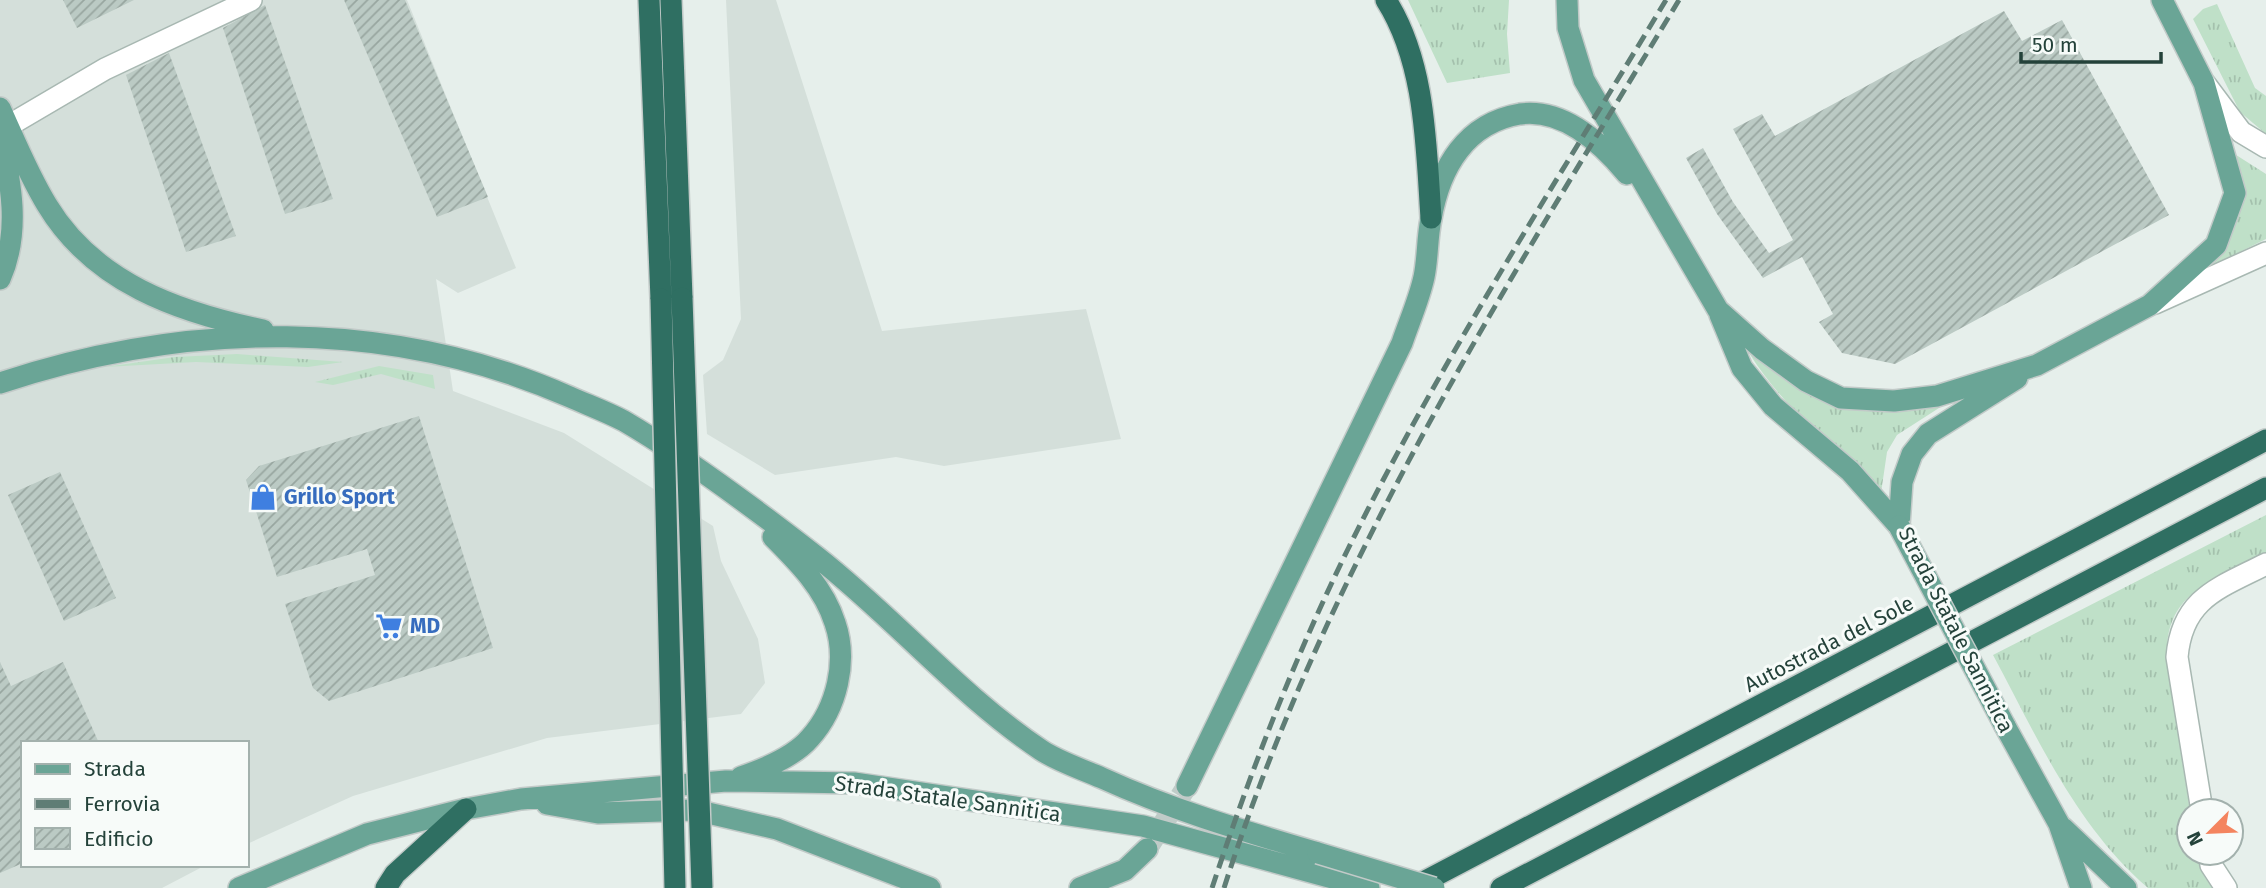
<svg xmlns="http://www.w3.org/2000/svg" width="2266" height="888" font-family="'Fira Sans',sans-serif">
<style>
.built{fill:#d4dfda}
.grass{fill:url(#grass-tufts)}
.building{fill:url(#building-hatch)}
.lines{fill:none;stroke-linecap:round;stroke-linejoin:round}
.major-tunnel{stroke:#bfccc8;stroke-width:21;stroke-dasharray:21 10;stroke-linecap:butt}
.minor-casing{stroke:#a8b8b2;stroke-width:24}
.major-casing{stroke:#c2cac8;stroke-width:24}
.highway-casing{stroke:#c2cac8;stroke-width:24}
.minor{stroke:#fff;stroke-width:21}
.major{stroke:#6aa596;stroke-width:21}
.highway{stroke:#2f6f62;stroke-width:21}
.rail{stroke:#5f7d75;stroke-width:5;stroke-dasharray:14 7;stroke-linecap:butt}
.major-bridge-casing{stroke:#c2cac8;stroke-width:24;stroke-linecap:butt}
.highway-bridge-casing{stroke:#c2cac8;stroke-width:24;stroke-linecap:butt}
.major-bridge{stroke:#6aa596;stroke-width:21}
.highway-bridge{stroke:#2f6f62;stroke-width:21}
.labels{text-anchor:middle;stroke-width:6;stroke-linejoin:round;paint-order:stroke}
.shop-label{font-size:21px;font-weight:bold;fill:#366cbe;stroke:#f7fbf9;text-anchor:start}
.street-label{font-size:21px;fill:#24423a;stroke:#f7fbf9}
</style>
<defs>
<pattern id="grass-tufts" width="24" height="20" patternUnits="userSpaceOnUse" patternTransform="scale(1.75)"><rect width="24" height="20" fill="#bfe0c8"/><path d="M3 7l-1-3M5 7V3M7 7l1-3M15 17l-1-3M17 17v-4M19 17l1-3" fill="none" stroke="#a4c1ad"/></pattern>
<pattern id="building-hatch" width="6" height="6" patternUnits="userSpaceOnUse" patternTransform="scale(1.75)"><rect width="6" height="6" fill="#bbcac4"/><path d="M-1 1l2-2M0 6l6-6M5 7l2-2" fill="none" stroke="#98a6a0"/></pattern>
</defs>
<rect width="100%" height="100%" fill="#e6efeb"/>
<path class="built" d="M0 0H407L516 268 458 293 436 279 453 391 564 433 713 526 721 561 758 639 765 683 741 714 547 738 353 796 247 844V743H23V865H206L162 888H0Z
M726 0H776L882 331 1086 309 1121 439 944 466 896 457 775 475 707 434 703 375 723 360 741 319Z"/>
<path class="grass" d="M1408 0H1509L1507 34 1510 73 1447 83Z
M2217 4 2255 88 2266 96V134L2240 112 2193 19 2203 9Z
M2233 153 2266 174V239L2187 278 2214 252Z
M1749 353 1786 381 1819 398 1967 390 1897 435 1887 452 1881 493C1833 449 1784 408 1749 353Z
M237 354 343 362 308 367 196 362 105 367 175 357Z
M379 366 433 375 435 389 381 374 333 385 315 382Z
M2266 515V553C2208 583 2159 594 2168 670L2190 811 2189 853H2197L2204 876 2212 888H2148C2076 826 2037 737 1993 655Z"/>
<path class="building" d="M63 0H134L77 28Z
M344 0H405L488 197 437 217Z
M265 5 333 199 285 214 223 28Z
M2004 11 2022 41 2062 20 2169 215 1895 364 1842 353 1819 322 1833 314 1802 257 1763 278 1717 214 1686 158 1703 148 1733 202 1769 253 1793 240 1733 129 1762 114 1775 136Z
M169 53 236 236 186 252 126 75Z
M419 416 493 648 329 701 313 688 285 604 375 575 367 549 277 577 246 480 259 466Z
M60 472 116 598 64 621 8 495Z
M0 662 11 686 63 662 99 743H23V863L0 873Z"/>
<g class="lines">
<path class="major-tunnel" d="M1147 849 1187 786"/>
<defs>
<path id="minor" d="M2205 84 2241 132 2266 147
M8 126 105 69 251 0
M2155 303 2266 253
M2202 811 2177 657C2182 598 2219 588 2266 564
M2209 853 2211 865 2226 888"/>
<path id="major" d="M1567 0 1568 28 1584 80 1718 310 1762 349 1806 381 1841 398 1894 401 1937 396 2037 365 2150 305 2216 245 2235 193 2204 83 2162 0
M0 108C15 141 28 174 47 205 94 283 178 312 263 330
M0 132C11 182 21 232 0 279
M1720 315 1742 368 1773 406 1850 471 1899 526
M0 383C186 321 389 317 570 397 588 405 607 412 624 421 689 459 758 511 817 557 895 618 959 695 1041 750 1059 762 1082 769 1102 778 1172 810 1244 831 1318 853
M1899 526 1902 482 1912 454 1928 434 2017 378
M2005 726 2059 824 2081 888
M741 777C764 769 794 757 810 738 837 708 848 661 835 623 824 588 798 562 773 537
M1187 786 1402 343C1409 322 1419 300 1424 277 1428 258 1427 238 1431 219 1440 167 1466 123 1520 114 1563 108 1602 144 1627 174
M547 804 598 813 695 810 777 829 930 888
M2063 828 2126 888
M239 888 367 834 466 809 521 799 726 781 854 783 1143 826 1369 888
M1080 888 1125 870 1147 849"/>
<path id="highway" d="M649 0 661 299
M671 0 682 298
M1386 0C1426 63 1426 146 1431 218
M386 888 395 874 466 809
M1412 888 2266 440
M1501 888 2266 488"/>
</defs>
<use href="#minor" class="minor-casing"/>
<use href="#major" class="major-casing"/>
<use href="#highway" class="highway-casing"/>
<use href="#minor" class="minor"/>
<use href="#major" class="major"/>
<use href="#highway" class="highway"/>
<path class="rail" d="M1212 888C1250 773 1294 659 1348 549 1441 360 1557 181 1666 0
M1224 888C1328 563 1504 290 1679 0"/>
<defs>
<path id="major-bridge" d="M1899 526 2005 726
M1318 853 1434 888"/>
<path id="highway-bridge" d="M682 298 702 888
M661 299 675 888"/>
</defs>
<use href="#major-bridge" class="major-bridge-casing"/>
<use href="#highway-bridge" class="highway-bridge-casing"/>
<use href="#major-bridge" class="major-bridge"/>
<use href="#highway-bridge" class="highway-bridge"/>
</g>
<defs>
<symbol id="shop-bare" viewBox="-9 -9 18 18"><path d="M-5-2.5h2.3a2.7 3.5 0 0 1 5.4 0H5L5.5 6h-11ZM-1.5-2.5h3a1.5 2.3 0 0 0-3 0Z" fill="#3f7fe0" stroke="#f7fbf9" stroke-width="2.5" paint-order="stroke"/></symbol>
<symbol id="supermarket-bare" viewBox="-9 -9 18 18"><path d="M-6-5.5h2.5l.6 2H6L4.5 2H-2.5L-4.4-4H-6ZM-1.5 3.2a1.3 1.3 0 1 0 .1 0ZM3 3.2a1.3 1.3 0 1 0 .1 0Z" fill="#3f7fe0" stroke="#f7fbf9" stroke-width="2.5" paint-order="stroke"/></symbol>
</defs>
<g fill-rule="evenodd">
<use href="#shop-bare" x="244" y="478" width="38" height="38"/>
<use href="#supermarket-bare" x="370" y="607" width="38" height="38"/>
</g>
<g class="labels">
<g class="shop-label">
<text x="284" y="504">Grillo Sport</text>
<text x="410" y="633">MD</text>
</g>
<g class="street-label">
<text transform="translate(1956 630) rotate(63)" y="7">Strada Statale Sannitica</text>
<text transform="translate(1829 644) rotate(-27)" y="7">Autostrada del Sole</text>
<text transform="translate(948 799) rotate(8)" y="7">Strada Statale Sannitica</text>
</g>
</g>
<rect x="21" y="741" width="228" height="126" fill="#f7fbf9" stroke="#a3b1ad" stroke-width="2"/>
<rect x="35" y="764" width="35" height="10" fill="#6aa596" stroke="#a3b1ad" stroke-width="2"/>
<text x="84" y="776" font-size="21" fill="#24423a">Strada</text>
<rect x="35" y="799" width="35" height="10" fill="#5f7d75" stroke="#a3b1ad" stroke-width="2"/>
<text x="84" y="811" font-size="21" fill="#24423a">Ferrovia</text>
<rect x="35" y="828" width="35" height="21" fill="url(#building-hatch)" stroke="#a3b1ad" stroke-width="2"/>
<text x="84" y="846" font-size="21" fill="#24423a">Edificio</text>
<g transform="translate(2210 832) rotate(246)"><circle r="33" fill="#f7fbf9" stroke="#a3b1ad" stroke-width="2"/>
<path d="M0-5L12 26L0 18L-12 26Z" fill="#f4845f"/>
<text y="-10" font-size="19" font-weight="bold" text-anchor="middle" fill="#24423a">N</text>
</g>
<path d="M2021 52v10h140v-10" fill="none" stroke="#24423a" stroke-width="3.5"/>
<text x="2032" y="52" font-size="21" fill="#24423a" stroke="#f7fbf9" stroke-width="5" paint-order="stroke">50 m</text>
</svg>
